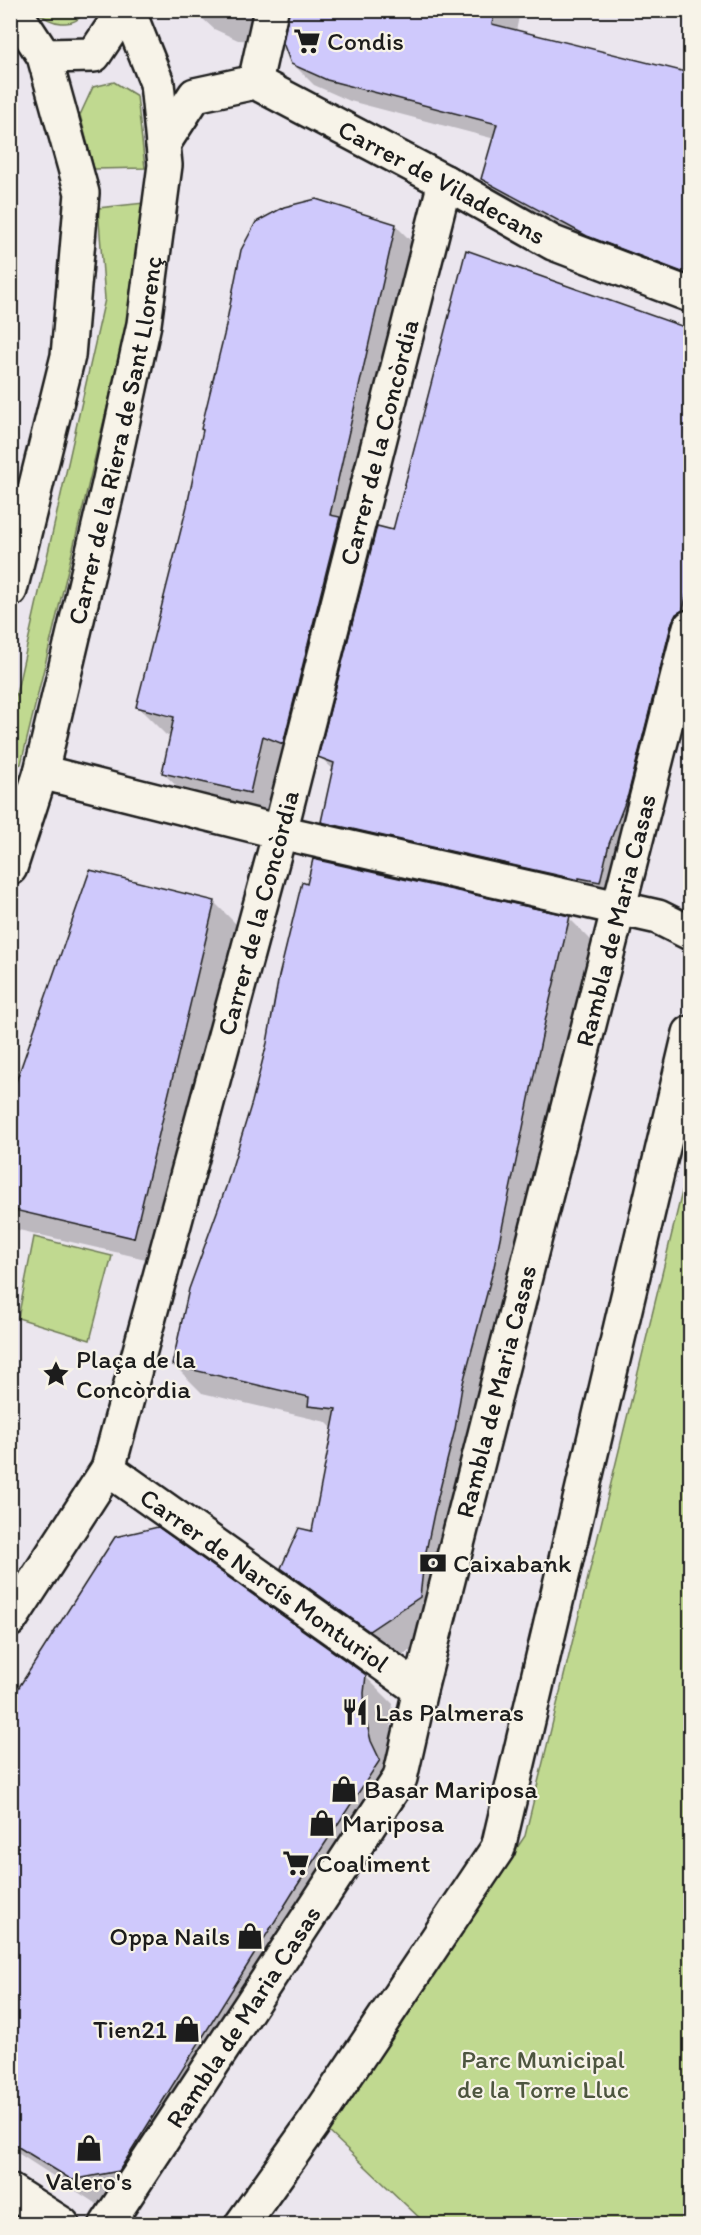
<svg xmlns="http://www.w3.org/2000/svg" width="701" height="2235" font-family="Itim,sans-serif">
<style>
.green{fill:#c0d990;stroke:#6e7a56;stroke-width:1.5}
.shadow{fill:#0003}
.building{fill:#cfc9fc;stroke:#1c1c1c;stroke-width:1.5}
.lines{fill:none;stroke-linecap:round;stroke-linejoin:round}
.street-casing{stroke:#1c1c1c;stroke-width:38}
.street{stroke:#f7f3e8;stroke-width:33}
.labels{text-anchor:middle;stroke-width:4.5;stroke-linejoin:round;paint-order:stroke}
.poi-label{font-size:26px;fill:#1c1c1c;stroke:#f7f3e8;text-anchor:start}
.street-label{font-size:26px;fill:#1c1c1c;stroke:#f7f3e8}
.park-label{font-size:26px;fill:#4d553f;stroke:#f7f3e8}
</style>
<rect width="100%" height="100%" fill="#ebe6ee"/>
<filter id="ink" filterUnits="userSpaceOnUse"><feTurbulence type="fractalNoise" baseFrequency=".0167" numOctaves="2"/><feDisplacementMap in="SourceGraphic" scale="12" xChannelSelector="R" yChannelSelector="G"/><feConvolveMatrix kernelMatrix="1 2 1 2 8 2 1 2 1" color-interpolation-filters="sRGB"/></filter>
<g filter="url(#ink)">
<path class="green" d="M37 11H84C75 30 49 24 37 11Z
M114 82 137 96 145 168 94 169 80 115 93 87Z
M144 203 132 304 21 764 11 768V717L105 299 98 208Z
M690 1159V2224H426L326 2129 525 1836Z
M34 1237 112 1256 90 1340 18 1318Z"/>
<path class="shadow" d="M193 10H519L520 12 516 31 688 74 690 64V287L610 257 505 200 483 178 495 139 350 101 314 85 292 63 291 13H287L271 41 238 40 214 29Z
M395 225 423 253 278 820 192 801 163 773 171 736 166 735 138 707Z
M467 252 690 331V686L628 910 351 850 322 821 334 770 320 757 394 532Z
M214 902 240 928 159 1262 10 1228V1103Z
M569 918 597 946 448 1625 398 1658 311 1596 283 1568 313 1533 334 1430 326 1422 202 1393 174 1365Z
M365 1676 393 1704 391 1722 392 1744 406 1788 322 1916 146 2198 101 2207 10 2148V1704Z"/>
<path class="building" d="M289 10H495L492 24 690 73V275L587 236 481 179 497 124 327 80 291 64 283 43Z
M316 199 396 224 330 515 340 517 283 744 263 736 250 793 162 773 174 717 136 707 187 506 203 430 201 429 224 335 241 250 256 222 284 207Z
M466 250 690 329V579L683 610 676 614 672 622 628 795 609 844 600 882 579 878V880L321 822 334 763 318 757 377 526 393 530Z
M313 859 570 916 546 1017 494 1267 462 1387 455 1429 434 1513 424 1561 420 1597 369 1631 281 1568 299 1528 312 1531 336 1409 308 1406 309 1397 172 1365 189 1289 226 1187 252 1102 267 1043 279 976 302 882 307 884Z
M90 870 215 901 134 1238 10 1209V1099Z
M158 1527 366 1675 364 1693 365 1716 371 1741 380 1760 295 1889 119 2171 72 2180 10 2142V1701L115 1537Z"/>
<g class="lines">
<defs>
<g id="street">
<path d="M44 56 94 55 124 10"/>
<path d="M255 82 271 10"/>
<path id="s1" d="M163 144 195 95 255 82 445 182 553 243 690 295"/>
<path d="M10 590 68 356 82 193 44 56 14 10"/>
<path d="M41 772 280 832 658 917 690 933"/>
<path id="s2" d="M10 868 41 772 109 484 144 324 165 165 157 83 128 10"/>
<path id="s3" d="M108 1469 420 1690"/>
<path id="s4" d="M10 1620 108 1469 280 832 445 182"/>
<path d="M10 2191 62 2224"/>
<path id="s5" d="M107 2224 400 1778 420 1690 690 627"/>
<path d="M242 2224 316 2120 498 1848 690 1033"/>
</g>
</defs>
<use href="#street" class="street-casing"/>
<use href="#street" class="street"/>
</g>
</g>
<defs>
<symbol id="supermarket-bare" viewBox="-9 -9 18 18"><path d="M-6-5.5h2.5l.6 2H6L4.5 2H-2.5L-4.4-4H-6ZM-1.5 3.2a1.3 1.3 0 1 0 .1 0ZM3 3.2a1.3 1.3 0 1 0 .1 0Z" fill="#1c1c1c" stroke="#f7f3e8" stroke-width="2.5" paint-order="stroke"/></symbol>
<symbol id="sight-bare" viewBox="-9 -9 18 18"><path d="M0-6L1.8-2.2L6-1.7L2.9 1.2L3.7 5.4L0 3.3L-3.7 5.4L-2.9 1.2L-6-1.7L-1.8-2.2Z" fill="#1c1c1c" stroke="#f7f3e8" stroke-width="2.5" paint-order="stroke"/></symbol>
<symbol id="bank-bare" viewBox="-9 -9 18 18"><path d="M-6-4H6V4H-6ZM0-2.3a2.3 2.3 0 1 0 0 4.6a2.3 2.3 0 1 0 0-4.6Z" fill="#1c1c1c" stroke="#f7f3e8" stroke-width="2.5" paint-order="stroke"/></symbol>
<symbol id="restaurant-bare" viewBox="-9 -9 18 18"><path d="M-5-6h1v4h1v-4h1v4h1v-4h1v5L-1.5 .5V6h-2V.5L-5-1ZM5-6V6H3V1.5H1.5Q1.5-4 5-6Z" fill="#1c1c1c" stroke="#f7f3e8" stroke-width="2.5" paint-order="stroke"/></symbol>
<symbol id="shop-bare" viewBox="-9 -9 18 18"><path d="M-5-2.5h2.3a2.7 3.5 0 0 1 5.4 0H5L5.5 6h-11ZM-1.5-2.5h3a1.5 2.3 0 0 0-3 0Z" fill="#1c1c1c" stroke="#f7f3e8" stroke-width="2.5" paint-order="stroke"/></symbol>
</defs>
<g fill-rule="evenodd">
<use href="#supermarket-bare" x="288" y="22" width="38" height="38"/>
<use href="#sight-bare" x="37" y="1355" width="38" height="38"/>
<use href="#bank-bare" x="414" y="1544" width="38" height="38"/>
<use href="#restaurant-bare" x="336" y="1693" width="38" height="38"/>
<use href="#shop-bare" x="325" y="1770" width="38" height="38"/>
<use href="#shop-bare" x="303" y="1804" width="38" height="38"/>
<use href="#supermarket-bare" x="277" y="1844" width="38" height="38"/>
<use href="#shop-bare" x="231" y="1917" width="38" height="38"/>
<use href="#shop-bare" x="168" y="2010" width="38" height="38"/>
<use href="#shop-bare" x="70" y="2129" width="38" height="38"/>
</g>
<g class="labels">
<g class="poi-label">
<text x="327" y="50">Condis</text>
<text x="76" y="1368">Plaça de la<tspan x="76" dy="30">Concòrdia</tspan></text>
<text x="453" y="1572">Caixabank</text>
<text x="375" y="1721">Las Palmeras</text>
<text x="364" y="1798">Basar Mariposa</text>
<text x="342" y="1832">Mariposa</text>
<text x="316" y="1872">Coaliment</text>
<text x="230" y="1945" text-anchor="end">Oppa Nails</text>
<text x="167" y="2038" text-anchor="end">Tien21</text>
<text x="89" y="2190" text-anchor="middle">Valero's</text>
</g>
<g class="street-label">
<text dy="9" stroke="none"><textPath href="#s1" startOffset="332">Carrer de Viladecans</textPath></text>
<text dy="9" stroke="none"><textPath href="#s2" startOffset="441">Carrer de la Riera de Sant Llorenç</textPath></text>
<text dy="9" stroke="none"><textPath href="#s4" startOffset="1242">Carrer de la Concòrdia</textPath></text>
<text dy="9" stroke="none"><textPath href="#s4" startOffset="756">Carrer de la Concòrdia</textPath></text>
<text dy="9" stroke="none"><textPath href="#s5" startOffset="1418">Rambla de Maria Casas</textPath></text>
<text dy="9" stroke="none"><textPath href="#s5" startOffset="932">Rambla de Maria Casas</textPath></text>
<text dy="9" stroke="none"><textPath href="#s3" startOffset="192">Carrer de Narcís Monturiol</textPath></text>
<text dy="9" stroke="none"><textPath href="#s5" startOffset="248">Rambla de Maria Casas</textPath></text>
</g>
<g class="park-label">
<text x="543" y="2068">Parc Municipal<tspan x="543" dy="30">de la Torre Lluc</tspan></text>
</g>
</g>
<rect width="701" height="2235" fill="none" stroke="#f7f3e8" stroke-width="36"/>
<rect x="18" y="18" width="665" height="2199" fill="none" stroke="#1c1c1c" stroke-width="2" filter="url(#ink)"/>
</svg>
